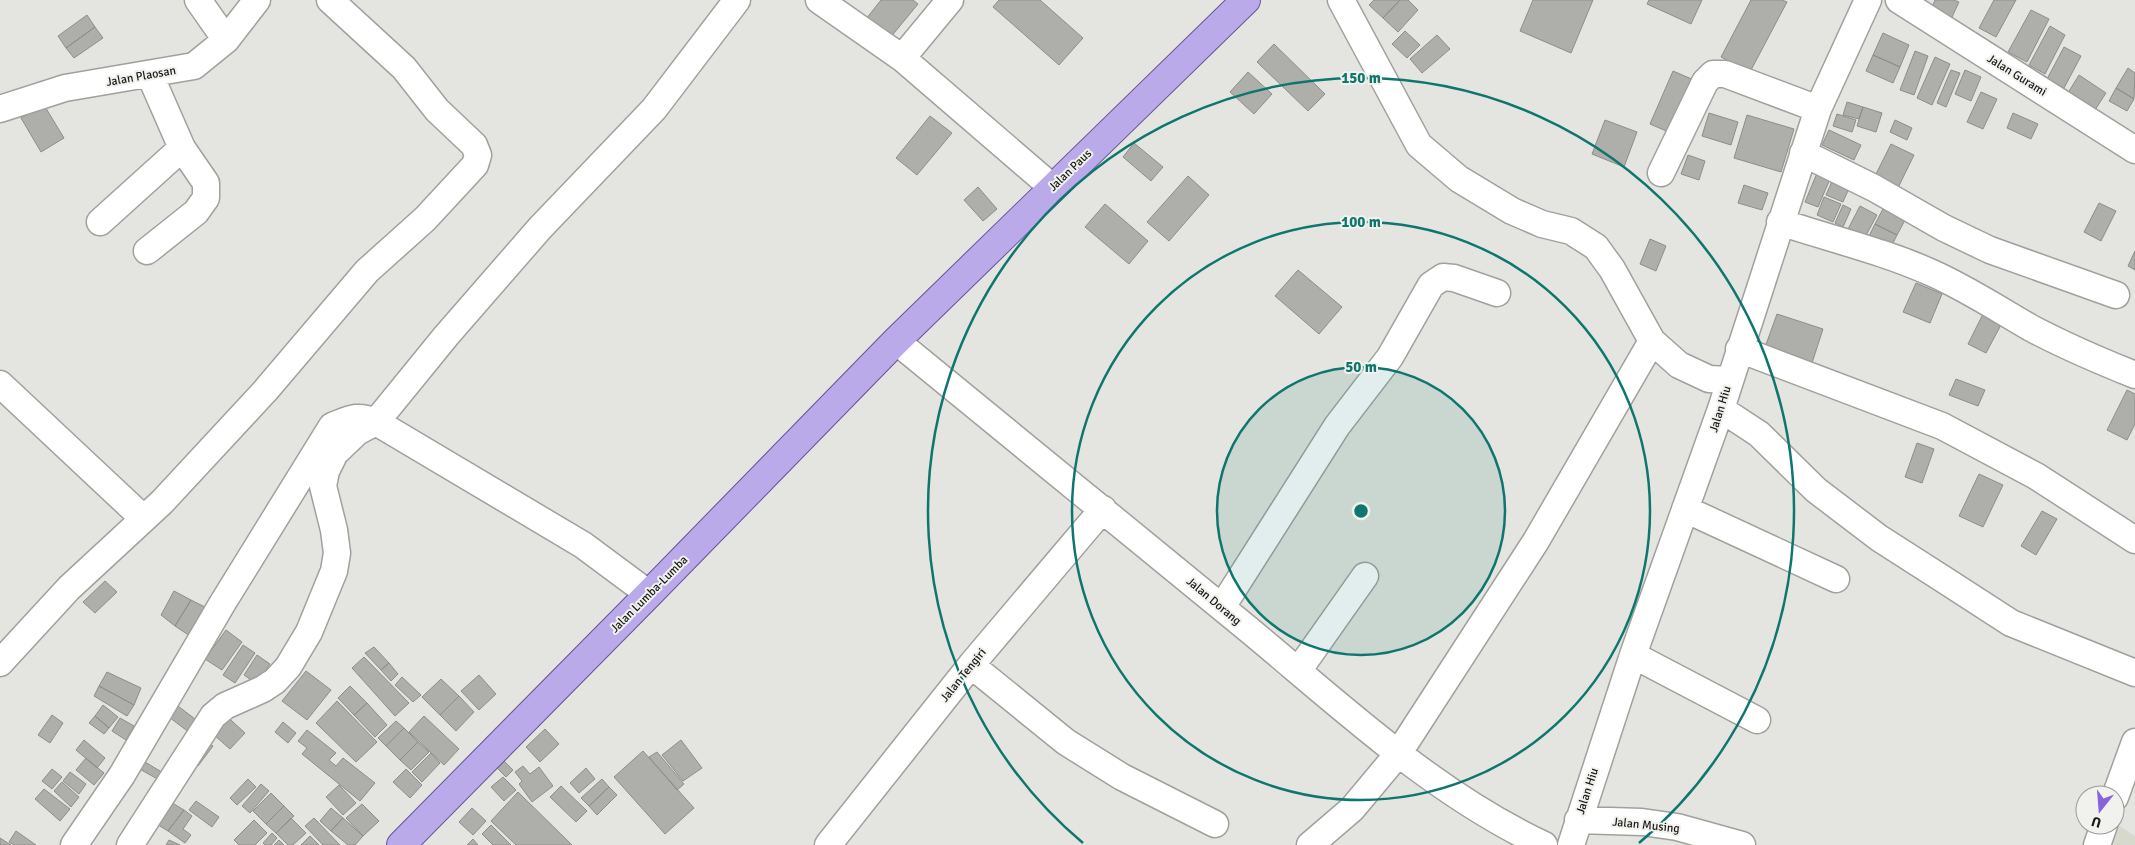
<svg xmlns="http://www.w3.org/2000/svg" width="2135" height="845" font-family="Signika,sans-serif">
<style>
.built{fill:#d7d9cd}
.building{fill:#aeafaa;stroke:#8d8e8a}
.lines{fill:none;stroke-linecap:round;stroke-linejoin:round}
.minor-casing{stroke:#a0a19d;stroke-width:29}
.major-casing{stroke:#655397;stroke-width:30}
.minor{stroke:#fff;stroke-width:26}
.major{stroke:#bbaae9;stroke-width:28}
.ring{fill:none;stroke:#0f766e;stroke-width:2.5}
.labels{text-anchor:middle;stroke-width:4;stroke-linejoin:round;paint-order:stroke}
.street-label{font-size:12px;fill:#1a1a18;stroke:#f1f2ed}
.centre{fill:#0f766e;stroke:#f1f2ed;stroke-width:2.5}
.ring-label{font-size:15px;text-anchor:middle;font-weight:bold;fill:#0f766e;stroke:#f1f2ed;stroke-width:4;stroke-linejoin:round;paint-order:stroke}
</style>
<rect width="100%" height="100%" fill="#e4e5e0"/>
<path class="built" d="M2115 823 2135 836V845H2099Z"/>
<path class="building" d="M881 0H913L918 4 890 38 866 19Z
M999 0H1040L1083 38 1059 65 993 7Z
M1374 0H1400L1383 18 1369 5Z
M1400 0H1408L1418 10 1398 32 1383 18Z
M1533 0H1593L1571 53 1520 31Z
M1649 0H1702L1691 24 1647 4Z
M1751 0H1782L1787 2 1750 72 1721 57Z
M1935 0H1954L1959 2 1952 17 1932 7Z
M1994 0H2016L1996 37 1979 28Z
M2031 10 2049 19 2027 62 2008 52Z
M87 15 95 27 66 48 58 36Z
M2050 26 2065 35 2045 74 2029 65Z
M95 27 103 38 74 58 66 48Z
M1405 31 1420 45 1407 58 1392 44Z
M1883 33 1909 45 1900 67 1873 55Z
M1437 35 1450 49 1422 73 1410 59Z
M1274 44 1325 94 1308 111 1257 62Z
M2064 47 2081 56 2064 88 2047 79Z
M1915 51 1928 56 1914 95 1900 90Z
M1873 55 1900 67 1893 83 1866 71Z
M1935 57 1950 64 1932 105 1917 98Z
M2128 68 2135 73 2134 99 2116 88Z
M1951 70 1960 73 1946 107 1937 103Z
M1965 70 1981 77 1971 101 1955 94Z
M1673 71 1694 80 1671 133 1650 124Z
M1248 72 1272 94 1254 114 1230 92Z
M2079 75 2106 93 2093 113 2066 96Z
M2116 88 2134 99 2127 111 2109 101Z
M1981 92 1997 99 1983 129 1967 122Z
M1847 102 1863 107 1859 119 1843 115Z
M44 105 64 138 41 152 21 118Z
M1863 107 1882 113 1876 132 1857 126Z
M1709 113 1738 122 1731 145 1702 136Z
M2013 113 2038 124 2031 139 2007 128Z
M1837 114 1856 120 1852 132 1833 126Z
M1747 115 1794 129 1781 172 1734 158Z
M930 116 952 133 917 175 896 158Z
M1605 120 1637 132 1624 167 1592 154Z
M1895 120 1912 128 1907 140 1890 132Z
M1829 130 1861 145 1854 160 1822 145Z
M1134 143 1163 167 1151 181 1123 157Z
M1891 144 1914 155 1894 196 1871 184Z
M1688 155 1705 161 1699 180 1681 174Z
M1817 173 1830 179 1818 207 1805 202Z
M1188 176 1209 195 1169 241 1147 222Z
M1833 179 1850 186 1843 202 1826 195Z
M1744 185 1768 193 1762 210 1738 203Z
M978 187 997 209 983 221 964 200Z
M1824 197 1841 204 1833 222 1817 215Z
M2099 203 2116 211 2101 241 2084 232Z
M1105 204 1148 241 1129 264 1085 227Z
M1843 205 1851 209 1843 227 1835 223Z
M1860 206 1877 215 1864 239 1847 231Z
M1883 209 1905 220 1897 235 1875 224Z
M1875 224 1897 235 1888 253 1866 242Z
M1650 239 1666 246 1656 271 1640 264Z
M2135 251V270L2128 266Z
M1298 270 1342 307 1319 334 1275 296Z
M1916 283 1942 294 1930 323 1903 312Z
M1777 314 1823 329 1811 366 1764 350Z
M1983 314 2002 323 1986 353 1968 344Z
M1956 379 1985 390 1978 406 1949 395Z
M2127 390 2135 394V424L2127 440 2107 430Z
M1917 443 1934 449 1922 483 1905 477Z
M1979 474 2003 485 1983 527 1959 516Z
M2042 511 2057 519 2036 555 2021 546Z
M105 581 117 592 95 613 83 602Z
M174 591 191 600 175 626 161 615Z
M191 600 207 608 190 636 175 626Z
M226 630 242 642 222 670 205 659Z
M243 645 255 653 235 683 223 675Z
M374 647 389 663 381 670 365 653Z
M257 655 270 664 257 684 244 675Z
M364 657 409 703 395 716 352 668Z
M389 663 398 674 391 681 381 670Z
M306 671 331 690 307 720 282 701Z
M107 672 141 688 134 705 99 686Z
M479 675 496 694 479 710 461 691Z
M402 677 421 695 413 702 395 685Z
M441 679 459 696 440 715 422 697Z
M99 686 134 705 127 716 94 696Z
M350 686 367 703 354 715 338 698Z
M459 696 474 712 456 731 440 715Z
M170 700 199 722 190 733 161 711Z
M337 701 377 742 356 762 316 723Z
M367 703 387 725 375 737 354 715Z
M103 705 118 717 109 728 95 716Z
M221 711 245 733 230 749 206 728Z
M52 715 63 723 50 743 38 735Z
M95 716 109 728 104 734 89 723Z
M424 716 459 749 444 765 409 732Z
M120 718 134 726 126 740 112 731Z
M396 721 404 728 386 746 378 738Z
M283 722 296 733 288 743 275 732Z
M404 728 418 742 400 760 386 746Z
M545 729 559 744 540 762 526 747Z
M307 730 336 753 329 760 336 766 343 758 375 783 360 801 302 754 307 748 298 741Z
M84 740 105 758 97 768 76 750Z
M204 740 213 746 198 766 190 760Z
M681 740 702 768 683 781 662 755Z
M418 742 429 752 411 770 400 760Z
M643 751 694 808 665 834 614 777Z
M657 752 684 784 677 790 649 757Z
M431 753 440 763 422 782 412 772Z
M498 755 513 770 506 777 491 762Z
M86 758 104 773 94 785 76 770Z
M140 759 165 774 161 781 136 767Z
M523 766 530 774 539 767 553 786 532 802 519 784 522 781 515 772Z
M586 768 595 779 579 793 570 783Z
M52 769 62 777 52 789 42 781Z
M406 769 422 785 410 798 393 782Z
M70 772 86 784 79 794 63 781Z
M503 777 516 790 504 801 491 787Z
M248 779 256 787 237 805 230 798Z
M602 779 609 787 589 806 581 798Z
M62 782 79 797 71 807 54 791Z
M261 784 269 791 250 813 242 806Z
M339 785 356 803 343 815 326 797Z
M561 786 587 811 576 822 550 797Z
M609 787 617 795 597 815 589 806Z
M44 789 70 809 60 821 35 799Z
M518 792 572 845H516L491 821Z
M271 793 284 806 266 824 253 811Z
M169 801 184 810 168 831 155 823Z
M196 801 219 817 212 827 189 810Z
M362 804 379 821 363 836 346 818Z
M284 806 294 816 276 833 266 824Z
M331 808 343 818 331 831 320 821Z
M472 808 486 821 473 835 459 822Z
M184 810 192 816 183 829 191 835 185 843 168 831Z
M291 818 306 833 293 845H288L276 833Z
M314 818 340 845H323L305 826Z
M343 818 363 836 355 845H348L331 831Z
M254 820 267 833 255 845H239L234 840Z
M491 825 511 845H493L482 834Z
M16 831 36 845H14L9 842Z
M272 833 277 838 271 845H265L263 843Z
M310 836 319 845H301Z
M0 838 11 845H0Z
M473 839 478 845H467Z
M169 840 180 845H166Z
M279 840 284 845H274Z"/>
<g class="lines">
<defs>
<path id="minor" d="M198 0 226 40
M819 0 902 58 1052 187
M1341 0 1419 145 1459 179 1512 211 1542 224 1571 231 1596 247 1612 269 1652 341 1679 365 1709 379 1729 380
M1899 0 2135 150
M902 58 950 0
M0 109 65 88 194 66 226 40 257 0
M1803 153 1874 188 1944 228 1990 250 2116 295
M1661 173 1705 82 1713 74H1725L1818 109
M100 222 182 148
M1780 222C1831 239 1883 251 1932 273 1966 288 1998 309 2031 328 2065 346 2100 361 2135 375
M147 251 196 212 206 198V183L182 148 150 75
M896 341C1013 437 1131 532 1248 629 1341 706 1433 793 1544 845
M1739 349 1942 426 2036 476 2135 540
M0 384 143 518
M1721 409 1759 434 1816 490 1879 538 1943 579 2011 623 2135 673
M1685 509 1836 579
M1222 607 1337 426 1390 357 1431 285 1443 277 1454 278 1497 293
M1633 655 1757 720
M0 663 69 588 162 502 265 391 367 271 425 219 475 165 478 155 474 145 437 110 404 68 330 0
M971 665 1066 742 1122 777 1215 824
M1298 671 1365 576
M2115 797 2135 742
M1578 820 1642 822 1677 827 1742 845
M74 845 122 775 222 604 332 426C350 419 357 414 376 422L583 545 649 594
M130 845 213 716 225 706 263 689 275 681 288 667 309 632 334 571 337 553 334 530 323 486 326 471 335 453 357 432 376 422 446 336 540 228 654 109 737 0
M828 845 971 665 1103 509
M1310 845 1352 809 1398 754 1536 541 1652 341
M1571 845 1633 655 1721 409 1818 109 1868 0
M2097 845 2104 825"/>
<path id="major" d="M401 845 649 594 896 341 1246 0"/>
</defs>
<use href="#minor" class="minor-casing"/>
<use href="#major" class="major-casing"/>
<use href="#minor" class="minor"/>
<use href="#major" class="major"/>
</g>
<circle cx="1361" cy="511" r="144" fill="#0f766e" fill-opacity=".12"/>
<g class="ring">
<circle cx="1361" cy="511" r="144"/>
<circle cx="1361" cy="511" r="289"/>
<path d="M1083 843A433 433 0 1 1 1639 843"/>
</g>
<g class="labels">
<g class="street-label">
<text transform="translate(2017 75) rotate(32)" y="4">Jalan Gurami</text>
<text transform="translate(141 76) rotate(-10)" y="4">Jalan Plaosan</text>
<text transform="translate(1070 170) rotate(-44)" y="4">Jalan Paus</text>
<text transform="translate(1720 409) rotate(-73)" y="4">Jalan Hiu</text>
<text transform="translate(649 594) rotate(-45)" y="4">Jalan Lumba-Lumba</text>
<text transform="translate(1214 601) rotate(40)" y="4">Jalan Dorang</text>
<text transform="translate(963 675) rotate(-51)" y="4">Jalan Tengiri</text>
<text transform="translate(1587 791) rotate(-72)" y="4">Jalan Hiu</text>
<text transform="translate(1646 825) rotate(6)" y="4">Jalan Musing</text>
</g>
</g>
<circle cx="1361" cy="511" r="8" class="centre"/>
<g class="ring-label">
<text x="1361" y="83">150 m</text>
<text x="1361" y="227">100 m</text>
<text x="1361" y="372">50 m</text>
</g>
<g transform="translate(2100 810) rotate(197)"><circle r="24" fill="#f1f2ed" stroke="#9b9c98"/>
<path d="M0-4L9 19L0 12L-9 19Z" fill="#8763de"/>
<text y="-8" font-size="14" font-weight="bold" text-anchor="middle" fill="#1a1a18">U</text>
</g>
</svg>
